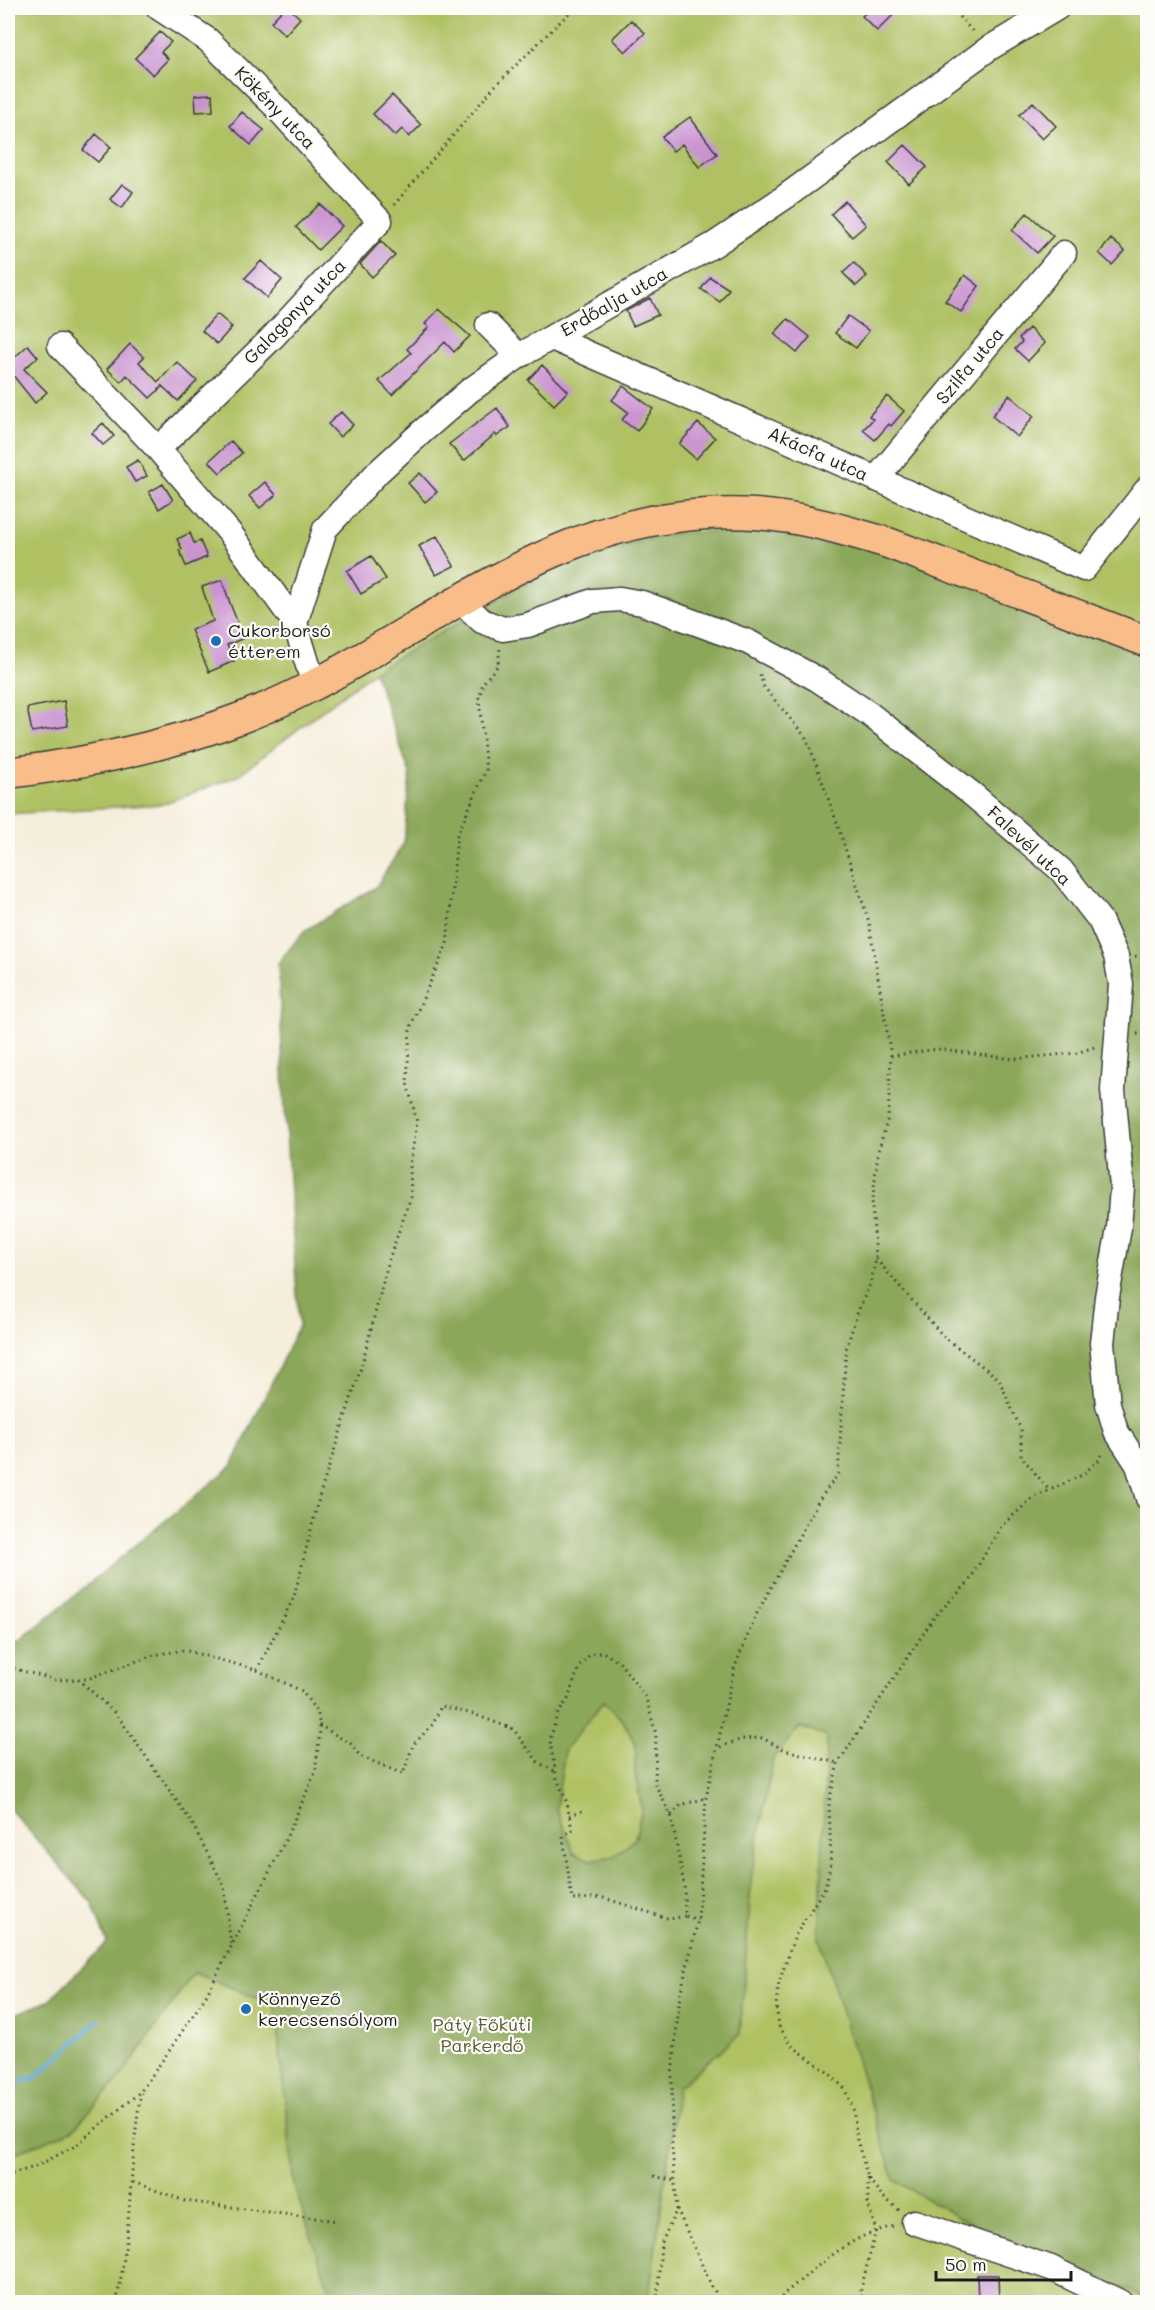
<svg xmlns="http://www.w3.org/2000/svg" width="1155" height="2310" font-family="Mali,sans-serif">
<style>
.green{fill:#afc164;stroke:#666e40;stroke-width:1.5}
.forest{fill:#8ba75a;stroke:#54623b;stroke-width:1.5;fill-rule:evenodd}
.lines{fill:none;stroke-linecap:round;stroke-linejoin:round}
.stream{stroke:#55a5cf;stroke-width:5}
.building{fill:#ca94d1}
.minor-casing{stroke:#3d3c39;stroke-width:27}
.major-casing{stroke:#3d3c39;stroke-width:33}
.path{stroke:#3d3c39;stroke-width:3;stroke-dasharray:1.5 4.5;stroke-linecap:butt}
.minor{stroke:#fff;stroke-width:24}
.major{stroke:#f8bd89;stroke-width:30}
.poi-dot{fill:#1f6fb2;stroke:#fdfcf7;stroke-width:2}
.labels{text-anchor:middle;stroke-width:4.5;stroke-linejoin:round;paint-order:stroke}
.street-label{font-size:18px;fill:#1c1c1c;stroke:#fdfcf7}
.poi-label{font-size:18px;fill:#1c1c1c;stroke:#fdfcf7;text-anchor:start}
.park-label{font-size:18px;fill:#575e39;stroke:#fdfcf7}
</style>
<rect width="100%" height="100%" fill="#fdfcf7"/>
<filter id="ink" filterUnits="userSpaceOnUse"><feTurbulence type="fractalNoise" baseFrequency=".0167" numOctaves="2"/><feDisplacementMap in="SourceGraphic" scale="12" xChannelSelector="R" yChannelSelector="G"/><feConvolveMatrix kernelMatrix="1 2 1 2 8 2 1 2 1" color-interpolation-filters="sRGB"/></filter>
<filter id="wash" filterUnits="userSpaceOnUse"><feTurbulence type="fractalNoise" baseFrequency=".008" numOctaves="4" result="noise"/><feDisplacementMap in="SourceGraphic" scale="24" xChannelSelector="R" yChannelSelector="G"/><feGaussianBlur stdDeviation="1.35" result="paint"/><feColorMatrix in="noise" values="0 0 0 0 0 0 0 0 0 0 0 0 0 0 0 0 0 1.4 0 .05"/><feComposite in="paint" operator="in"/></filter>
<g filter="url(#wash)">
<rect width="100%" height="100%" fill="#f6eedc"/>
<path class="green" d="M8 8H1147V655L665 534 551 570 374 671 237 776 163 804 8 814Z
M604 1701 624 1722 636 1746 635 1773 642 1809 635 1839 614 1856 591 1860 574 1854 556 1808 565 1748Z
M799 1727 828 1737 819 1938 847 2027 974 2226 1147 2298V2302H648L678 2087 740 2034 752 1871 773 1758Z
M194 1972 275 2006 294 2185 334 2302H8V2156L72 2130 120 2078Z"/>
<path class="forest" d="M761 531 884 546 1147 655V2298L974 2226 894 2180 819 1938 827 1737 800 1727 773 1758 752 1871 740 2034 678 2087 648 2302H333L294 2185 275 2006 194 1972 120 2078 72 2130 8 2156V2017L48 2001 107 1943 92 1903 8 1807V1643L19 1641 232 1466 299 1325 286 1134 278 963 304 931 376 887 404 843 410 774 374 671 551 570 665 534ZM604 1701 624 1722 636 1746 635 1773 642 1809 635 1839 614 1856 591 1860 574 1853 556 1808 565 1749Z"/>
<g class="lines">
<path class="stream" d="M8 2084 36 2077 99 2020"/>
</g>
<g id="blocks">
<path class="building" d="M284 8H289L300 18 285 35 271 22Z
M871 8H900L877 31 862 16Z
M631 20 645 33 625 52 612 39Z
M160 32 171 42 161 52 168 59 153 75 135 58Z
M212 94 213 111 196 112 195 95Z
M392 95 421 125 409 137 402 129 395 136 373 114Z
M1033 102 1056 126 1042 139 1019 115Z
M242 112 264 130 251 145 230 126Z
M690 117 717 154 699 167 682 144 673 151 662 137Z
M96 134 111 147 98 162 83 150Z
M905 145 927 167 909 184 888 162Z
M122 184 133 192 122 208 110 199Z
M845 201 866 225 852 237 831 214Z
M320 204 342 226 318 250 296 227Z
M1027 213 1053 236 1037 253 1012 230Z
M1111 239 1125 251 1112 265 1099 253Z
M381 241 395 256 372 277 360 264Z
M261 261 282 280 267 298 245 278Z
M854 263 867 276 856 286 843 273Z
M965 275 979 286 961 312 945 301Z
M710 277 729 289 720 302 701 289Z
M650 298 658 315 633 326 626 311Z
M439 309 470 336 454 352 445 342 392 395 379 381 411 353 407 349 429 327 425 324Z
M217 314 232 327 217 344 202 331Z
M848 316 869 331 856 348 835 333Z
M788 319 810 337 797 353 774 334Z
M1029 328 1045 343 1028 361 1015 349 1022 342 1019 338Z
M130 344 144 357 139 362 158 382 177 362 197 381 178 401 161 385 162 387 150 398 127 375 121 382 107 369Z
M28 345 38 357 24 369 47 392 35 403 8 369V359L11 355 14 358Z
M542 365 568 391 554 405 528 380Z
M623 386 653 409 637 431 622 420 628 412 612 400Z
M1009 395 1034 416 1017 437 992 416Z
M887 396 904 411 891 426 889 424 875 440 863 430 873 419 869 416Z
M497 408 510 427 497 436 495 434 464 461 449 444Z
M341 412 353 425 340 437 328 424Z
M103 423 114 436 103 445 92 433Z
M698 423 715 438 696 459 679 444Z
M231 441 242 453 220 473 209 461Z
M138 460 147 476 135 482 126 467Z
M420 473 437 492 425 502 408 483Z
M265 482 276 495 260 508 249 496Z
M163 484 173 500 159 509 149 492Z
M190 533 194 543 200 541 207 557 186 566 179 550 182 549 177 539Z
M437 536 454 566 436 575 419 546Z
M371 556 386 579 361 594 347 571Z
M222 580 231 606 244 638 227 645 234 661 209 672 191 630 213 621 202 587Z
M64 701 68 726 32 732 27 708Z
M977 2275H998L999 2302H978Z"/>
</g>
</g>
<g filter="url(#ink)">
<use href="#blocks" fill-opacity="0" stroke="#3d3c39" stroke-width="1.5"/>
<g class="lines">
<defs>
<path id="minor" d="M488 325 519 356
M552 338 1084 569 1148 488
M60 346 158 449 230 533 295 623
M158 449 272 338 380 221 275 106 208 40 159 8
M876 479 1064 253
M459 599 482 621 503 629 528 625 593 601 620 599 642 603 748 642 817 679 868 713 972 794 1061 870 1100 920 1116 956 1121 984 1113 1090 1122 1187 1119 1228 1107 1297 1102 1343 1108 1404 1116 1431 1138 1465 1148 1498
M314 685 295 623 325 529 378 472 424 430 469 391 519 356 715 244 785 197 988 49 1057 8
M914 2222 1051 2268 1120 2302"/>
<path id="major" d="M8 773C113 760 219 735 314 685 463 606 574 504 755 514 800 517 845 530 888 543L1148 642"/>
</defs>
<use href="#minor" class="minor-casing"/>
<use href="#major" class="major-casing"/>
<path class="path" d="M951 8 975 34
M394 205 495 86 574 8
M1135 956 1148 960
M1137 1034 1148 1032
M891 1056 937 1049 1013 1059 1077 1053 1097 1046
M876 1259 944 1337 999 1379 1021 1430V1456L1049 1490
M8 1667 56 1680 87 1679 154 1655 184 1650 257 1670 302 1691 318 1714 320 1730 315 1773 283 1845 206 1996 169 2051 141 2091 75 2146 35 2167 8 2175
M257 1670 294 1597 320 1494 361 1368 389 1259 411 1197 410 1165 417 1122 407 1083 410 1028 447 944 457 835 486 770 479 698 483 683 498 665 500 648
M78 1679 117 1715 192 1823 224 1886 231 1945
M319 1725 351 1744 360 1756 403 1774 413 1745 433 1724 441 1706 473 1714 513 1729 538 1762 556 1772
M720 1747 742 1739 762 1738 785 1750 838 1763
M671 1815 681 1805 706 1798
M569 1816 585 1810
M685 1916 670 1919 601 1897 572 1900 563 1836 572 1830 567 1803 556 1776 550 1740 557 1715 568 1699 579 1667 590 1654 603 1652 620 1663 646 1698 656 1734 655 1784 671 1815 684 1884 685 1916 698 1920
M654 2176 675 2181
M133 2182 185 2201 337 2221
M677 2209 712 2287 722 2302
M899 2210 882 2196 868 2178 857 2140 853 2108 844 2088 830 2074 791 2045 779 2026 776 2005 779 1982 795 1936 825 1887 831 1863 829 1802 838 1763 935 1616 968 1583 1002 1525 1033 1498 1082 1475 1098 1461 1104 1452
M116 2302C132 2233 129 2162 141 2093
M657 2302 661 2244 677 2209 672 2146V2076L680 1995 698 1920 706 1798 734 1669 756 1615 819 1500 838 1474 846 1349 858 1311 871 1282 876 1259 872 1205 878 1152 888 1118 891 1056 869 922 838 826 807 739 764 687 759 672
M778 2302 785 2293C820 2265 849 2235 895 2226
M862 2302 860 2293 876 2230 868 2205V2178"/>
<use href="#minor" class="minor"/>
<use href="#major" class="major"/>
</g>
</g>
<g class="poi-dot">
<circle cx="216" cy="641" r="6"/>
<circle cx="246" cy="2009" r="6"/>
</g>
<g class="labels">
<g class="street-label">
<text transform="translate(275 108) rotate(46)" y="6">Kökény utca</text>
<text transform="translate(614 302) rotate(-30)" y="6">Erdőalja utca</text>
<text transform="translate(295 312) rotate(-46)" y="6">Galagonya utca</text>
<text transform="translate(970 366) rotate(-50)" y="6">Szilfa utca</text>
<text transform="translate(818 454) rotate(24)" y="6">Akácfa utca</text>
<text transform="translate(1029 846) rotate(43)" y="6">Falevél utca</text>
</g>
<g class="poi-label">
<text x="228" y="637">Cukorborsó<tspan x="228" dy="21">étterem</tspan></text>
<text x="258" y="2005">Könnyező<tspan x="258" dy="21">kerecsensólyom</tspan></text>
</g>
<g class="park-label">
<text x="482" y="2031">Páty Főkúti<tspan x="482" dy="21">Parkerdő</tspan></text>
</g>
</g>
<rect width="1155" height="2310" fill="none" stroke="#fdfcf7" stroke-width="30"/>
<path d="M936 2271v9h135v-9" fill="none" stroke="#1c1c1c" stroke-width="3"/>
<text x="945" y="2271" font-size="18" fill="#1c1c1c" stroke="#fdfcf7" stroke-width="4.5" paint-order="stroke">50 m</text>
</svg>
